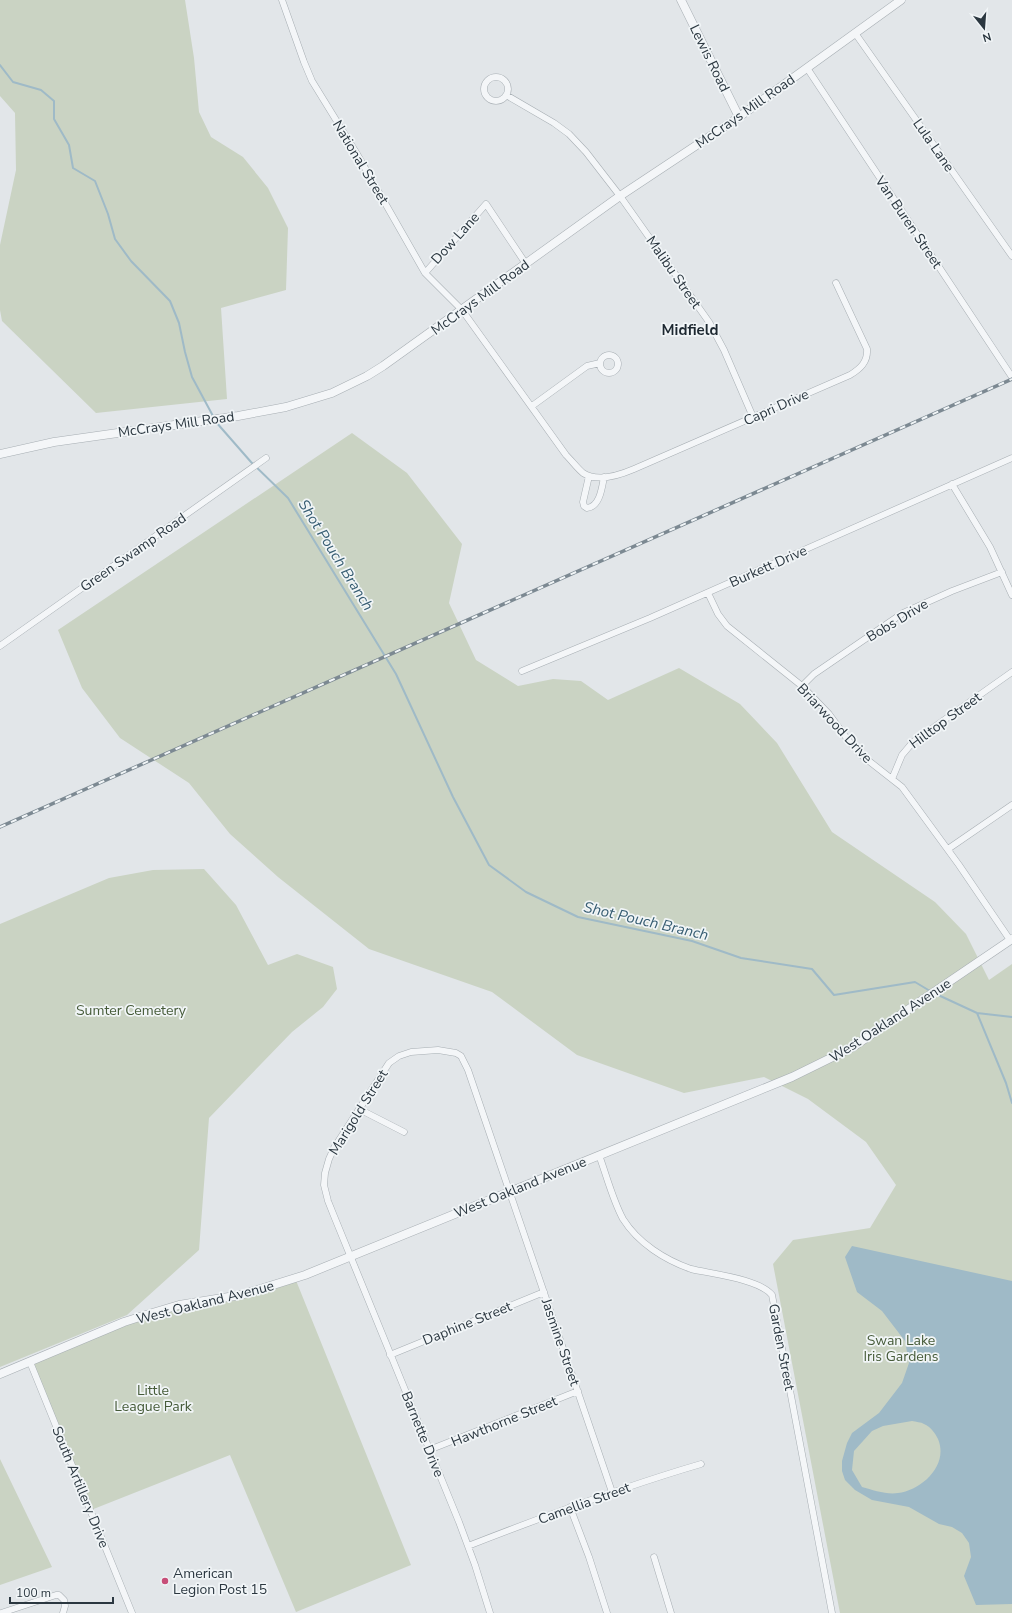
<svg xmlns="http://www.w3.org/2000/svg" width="1012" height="1613" font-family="'Nunito Sans',sans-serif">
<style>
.green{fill:#cad3c3}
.water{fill:#9fbac7;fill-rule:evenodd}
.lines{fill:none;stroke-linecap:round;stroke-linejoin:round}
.stream{stroke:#9fbac7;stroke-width:2}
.minor-casing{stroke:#a7aeb3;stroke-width:7}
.tertiary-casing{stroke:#a7aeb3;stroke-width:9}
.minor{stroke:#f4f6f8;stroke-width:6}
.tertiary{stroke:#f4f6f8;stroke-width:8}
.rail-casing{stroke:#7c8992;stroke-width:3.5}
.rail{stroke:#f1f5f7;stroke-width:2;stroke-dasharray:6;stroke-linecap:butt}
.poi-dot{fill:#c74e78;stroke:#f1f5f7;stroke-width:1.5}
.labels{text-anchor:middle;stroke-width:3.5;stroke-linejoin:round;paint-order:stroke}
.street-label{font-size:14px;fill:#2b3740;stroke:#f1f5f7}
.park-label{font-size:14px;fill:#465b39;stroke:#f1f5f7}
.poi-label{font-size:14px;fill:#2b3740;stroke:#f1f5f7;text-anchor:start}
.neighbourhood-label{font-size:15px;font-weight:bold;fill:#1d2831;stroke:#f1f5f7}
.water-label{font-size:15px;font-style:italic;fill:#375d72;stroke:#f1f5f7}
</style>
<rect width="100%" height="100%" fill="#e2e6e9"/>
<path class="green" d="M0 0H185L194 58 199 112 211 137 243 157 268 188 288 228 286 290 221 308 227 399 96 413 2 321 0 310V245L16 170 15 113 0 96Z
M352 433 407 473 462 544 449 603 476 660 518 686 553 679 581 681 608 700 679 668 740 704 777 743 832 832 935 902 966 934 989 980 1012 964V1613H840L773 1264 793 1240 870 1228 896 1185 866 1142 808 1099 764 1077 684 1093 577 1055 492 992 369 949 278 877 230 834 189 783 120 738 82 688 58 630Z
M204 869 236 905 268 965 297 954 333 967 337 989 323 1007 292 1032 209 1118 199 1250 127 1315 0 1367V924L109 878 153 870Z
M295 1278 411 1565 296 1612 230 1455 91 1510 30 1362 124 1322 193 1303Z
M0 1459 52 1567 0 1585Z"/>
<path class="water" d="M852 1246 1012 1281V1604L976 1605 964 1576 971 1557 969 1543 962 1533 952 1527 939 1524 909 1507 872 1500 855 1490 845 1480 842 1471V1461L847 1443 852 1433 879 1413 902 1383 909 1363 905 1341 882 1311 857 1292 845 1257ZM912 1421C916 1422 921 1422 924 1424 931 1427 935 1433 938 1439 949 1465 922 1490 898 1493 887 1495 873 1490 862 1487L852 1470 854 1451 872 1431 883 1426Z"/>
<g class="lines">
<path class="stream" d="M0 65 13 82 41 90 54 101V119L69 145 73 168 95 181 108 214 115 239 131 261 170 301 179 323 185 352 192 377 213 416
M216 422 251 462 288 498 396 674 453 797 489 865 526 892 578 917 692 941 741 958 812 969 834 995 915 982 930 991
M936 994 977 1013 1012 1017
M977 1013 1006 1083 1012 1103"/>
<defs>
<path id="minor" d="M282 0 304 62 312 81 357 154 425 273 462 310 566 455C572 461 577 468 583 473 598 483 620 475 634 469L850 375C860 369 868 362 867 349L836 283
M855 33 1012 256
M807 68 1012 377
M484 89a12 12 0 1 1 24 0a12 12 0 1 1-24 0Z
M506 95 554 123 569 134 586 152 620 196 709 322 724 350 753 417
M425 273 486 204 526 264
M600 364a9 9 0 1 1 18 0a9 9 0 1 1-18 0Z
M532 406 587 366 600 363
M589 476 583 502 584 506 587 508C600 507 602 487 604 477
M952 484 990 547 1012 595
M708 593 718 614 727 626 802 686 829 714 848 740 860 754 902 787 959 865 1010 940
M0 646 266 458
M522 671 650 618 1012 458
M802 686 814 674 903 613 952 591 1002 572
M892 779 902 755 913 742 1012 672
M948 849 1012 805
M359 1109 404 1132
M599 1155C606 1174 613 1201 623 1219 638 1243 665 1260 691 1269 712 1274 759 1279 772 1295L832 1613
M390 1355 544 1292
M30 1362 132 1613
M429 1450 578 1391
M570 1507 589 1557 607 1613
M468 1546C545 1516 622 1487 701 1464
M654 1557 671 1613
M1 1613 56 1595H59L64 1600 65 1606 63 1613
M490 1613 475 1565 459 1522 334 1216 328 1201 324 1185 325 1173 329 1159 334 1148 389 1063 399 1056 411 1052 438 1050 456 1053 461 1056 468 1070 612 1492"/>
<path id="tertiary" d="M681 0 739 117
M0 454 54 442 238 416 286 407 332 393 367 376 383 366 620 196 739 117 901 0
M0 1374 124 1322 149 1314 179 1305 241 1295 305 1275 792 1077 853 1047 1012 939"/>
</defs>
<use href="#minor" class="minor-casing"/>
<use href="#tertiary" class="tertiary-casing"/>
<use href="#minor" class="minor"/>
<use href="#tertiary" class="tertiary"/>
<defs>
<path id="rail" d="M0 827 1012 379"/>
</defs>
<use href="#rail" class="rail-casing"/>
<use href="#rail" class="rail"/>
</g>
<circle class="poi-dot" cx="165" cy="1581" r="4"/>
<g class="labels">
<g class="street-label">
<text transform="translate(710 58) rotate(64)" y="5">Lewis Road</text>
<text transform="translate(745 111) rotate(-35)" y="5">McCrays Mill Road</text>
<text transform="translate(934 145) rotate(55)" y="5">Lula Lane</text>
<text transform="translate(361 162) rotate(59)" y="5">National Street</text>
<text transform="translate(909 222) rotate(56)" y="5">Van Buren Street</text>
<text transform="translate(455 238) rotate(-48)" y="5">Dow Lane</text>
<text transform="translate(674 272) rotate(55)" y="5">Malibu Street</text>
<text transform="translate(480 297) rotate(-36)" y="5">McCrays Mill Road</text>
<text transform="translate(776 407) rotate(-24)" y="5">Capri Drive</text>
<text transform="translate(176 424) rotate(-8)" y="5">McCrays Mill Road</text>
<text transform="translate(133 552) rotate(-35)" y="5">Green Swamp Road</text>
<text transform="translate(768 566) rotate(-24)" y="5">Burkett Drive</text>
<text transform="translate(897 620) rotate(-31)" y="5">Bobs Drive</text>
<text transform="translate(945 720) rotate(-36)" y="5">Hilltop Street</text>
<text transform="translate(835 723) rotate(47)" y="5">Briarwood Drive</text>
<text transform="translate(890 1020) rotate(-33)" y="5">West Oakland Avenue</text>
<text transform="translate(358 1112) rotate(-58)" y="5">Marigold Street</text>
<text transform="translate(520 1187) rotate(-22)" y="5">West Oakland Avenue</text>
<text transform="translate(205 1302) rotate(-14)" y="5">West Oakland Avenue</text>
<text transform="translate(467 1323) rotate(-22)" y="5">Daphine Street</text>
<text transform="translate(561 1342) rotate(71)" y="5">Jasmine Street</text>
<text transform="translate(782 1347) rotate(79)" y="5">Garden Street</text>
<text transform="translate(504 1421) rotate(-22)" y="5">Hawthorne Street</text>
<text transform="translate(423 1434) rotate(68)" y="5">Barnette Drive</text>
<text transform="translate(81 1487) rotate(68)" y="5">South Artillery Drive</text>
<text transform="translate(584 1503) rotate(-20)" y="5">Camellia Street</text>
</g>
<g class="park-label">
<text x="131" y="1015">Sumter Cemetery</text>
<text x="901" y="1345">Swan Lake<tspan x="901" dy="16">Iris Gardens</tspan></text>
<text x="153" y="1395">Little<tspan x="153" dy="16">League Park</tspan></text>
</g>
<g class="poi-label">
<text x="173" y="1578">American<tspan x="173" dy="16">Legion Post 15</tspan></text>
</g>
<g class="neighbourhood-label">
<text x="690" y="335">Midfield</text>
</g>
<g class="water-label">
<text transform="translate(336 555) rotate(58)" y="5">Shot Pouch Branch</text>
<text transform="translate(646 921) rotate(13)" y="5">Shot Pouch Branch</text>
</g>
</g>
<g transform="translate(984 28) rotate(163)" stroke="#f1f5f7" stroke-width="3" paint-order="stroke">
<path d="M0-3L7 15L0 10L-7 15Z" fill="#2b3740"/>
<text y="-6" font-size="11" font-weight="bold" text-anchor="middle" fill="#2b3740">N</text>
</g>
<path d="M10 1597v6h103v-6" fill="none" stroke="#2b3740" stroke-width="2"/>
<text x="16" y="1597" font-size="12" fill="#2b3740" stroke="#f1f5f7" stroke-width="3" paint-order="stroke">100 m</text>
</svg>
